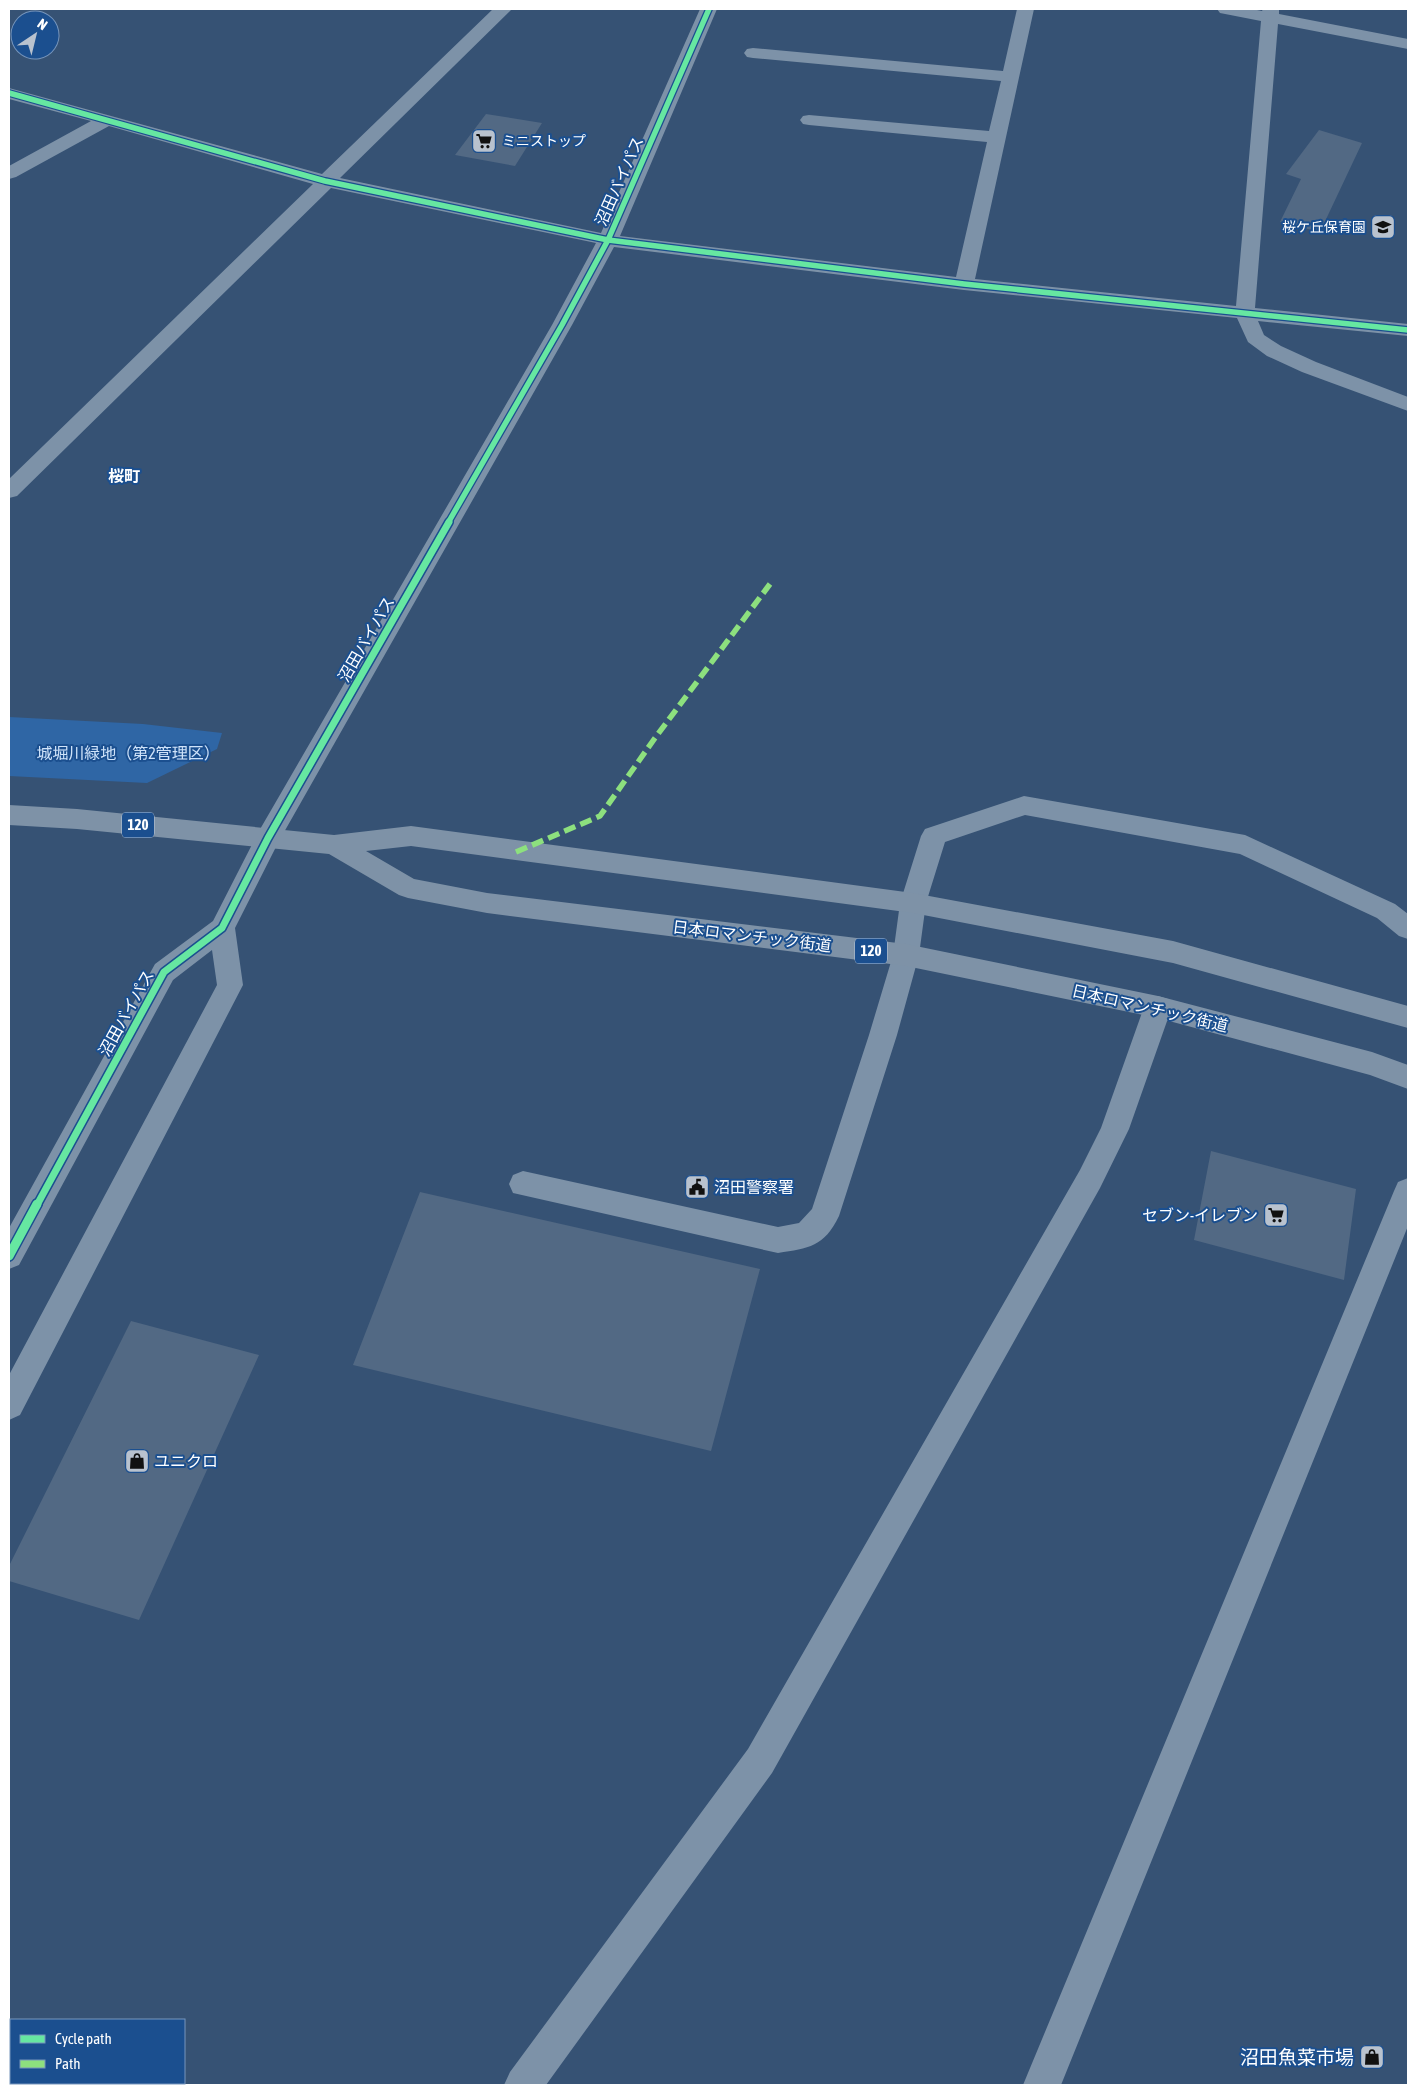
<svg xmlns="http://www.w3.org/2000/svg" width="1417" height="2094" font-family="'Asap Condensed','Noto Sans JP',sans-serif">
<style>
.green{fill:#2f66a5}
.building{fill:#526984}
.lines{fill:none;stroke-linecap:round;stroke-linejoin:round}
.minor{fill:#7d92a8;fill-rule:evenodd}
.highway{fill:#7e92a7;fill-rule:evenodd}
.quiet{stroke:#8de07e;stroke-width:5.5;stroke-dasharray:12 5.5;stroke-linecap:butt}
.cycleway-far2-casing{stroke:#1b4f8f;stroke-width:8}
.cycleway-far1-casing{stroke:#1b4f8f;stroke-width:10}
.cycleway-casing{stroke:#1b4f8f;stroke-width:12}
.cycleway-far2{stroke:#66e7a1;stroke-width:5.5}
.cycleway-far1{stroke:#66e7a1;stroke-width:7}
.cycleway{stroke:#66e7a1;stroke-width:9}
.labels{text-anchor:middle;stroke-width:4;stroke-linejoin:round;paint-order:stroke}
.far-poi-label{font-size:14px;fill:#fff;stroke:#1b4f8f;text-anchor:start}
.shield{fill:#1b4f8f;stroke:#bbcadd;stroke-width:1}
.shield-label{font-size:15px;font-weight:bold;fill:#fff}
.street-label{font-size:16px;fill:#fff;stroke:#1b4f8f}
.far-quarter-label{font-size:16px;font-weight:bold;fill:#fff;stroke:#1b4f8f}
.park-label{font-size:16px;fill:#cfe3fa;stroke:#1b4f8f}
.poi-label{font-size:16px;fill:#fff;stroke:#1b4f8f;text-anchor:start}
.near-poi-label{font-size:19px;fill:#fff;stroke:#1b4f8f;text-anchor:end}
</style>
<rect width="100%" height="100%" fill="#365274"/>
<path class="green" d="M9 717 143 724 222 733 217 749 147 783 9 776Z"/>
<path class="building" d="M486 114 542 123 515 166 455 155Z
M1319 130 1362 143 1320 232 1280 222 1301 179 1286 174Z
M1211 1151 1356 1189 1344 1280 1194 1240Z
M420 1192 760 1269 711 1451 353 1365Z
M131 1321 259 1355 139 1620 9 1581V1566Z"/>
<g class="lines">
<path class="minor" d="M493 9H512L340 178 601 233 700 9H717L620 236 956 277 987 142 809 125 803 124 800 120 803 116 809 115 989 131 1001 81 753 58 747 57 744 53 747 49 753 48 1003 71 1017 9H1034L975 279 1236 306 1261 21 1220 13 1217 9H1252L1262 11 1263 9H1279V14L1408 39V49L1278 24 1255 308 1408 324V336L1258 321 1264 335 1281 346 1316 362 1408 397V411L1302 372 1267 356 1248 342 1237 318 964 290 614 247 572 325 279 841 235 928 243 985 20 1415 9 1420V1375L217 985 212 950 173 980 19 1265 9 1269V1228L155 964 213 921 259 831 552 325 596 243 331 188 17 496 9 498V479L313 184 109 126 16 177 9 179V166L91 121 9 99V88L322 174Z
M1024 796 1245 835 1395 904 1408 914V939L1399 936 1377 918 1240 854 1025 815 945 842 926 903 919 955 897 1035 839 1216C824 1247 809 1248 778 1253L513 1193 509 1184 513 1175 523 1171 778 1227 799 1223 812 1209 869 1035 893 955 900 903 921 836 925 829Z
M1158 996 1168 999 1172 1007 1129 1129 1100 1188 772 1773 546 2085H504L510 2072 748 1749 1080 1170 1101 1128 1144 1007 1148 999Z
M1408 1178V1226L1061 2085H1023L1394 1191 1398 1182Z"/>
<path class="highway" d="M9 805 77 809 334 835 411 826 913 893 1173 941 1408 1006V1028L1173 963 913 913 411 846 366 851 414 879 487 893 906 944 1158 996 1372 1052 1408 1065V1089L1370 1075 1158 1018 906 966 487 913 408 898 399 895 329 854 77 829 9 825Z"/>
<path class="quiet" d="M516 852 600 816 655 738 770 584"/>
<defs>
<path id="cycleway-far2" d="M9 93 325 181 608 240 964 284 1408 330
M448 523 562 325 608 240 709 9"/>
<path id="cycleway-far1" d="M37 1205 164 972 222 928 268 838 449 522"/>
<path id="cycleway" d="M9 1256 37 1204"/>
</defs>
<use href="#cycleway-far2" class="cycleway-far2-casing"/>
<use href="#cycleway-far1" class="cycleway-far1-casing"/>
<use href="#cycleway" class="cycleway-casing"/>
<use href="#cycleway-far2" class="cycleway-far2"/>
<use href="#cycleway-far1" class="cycleway-far1"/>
<use href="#cycleway" class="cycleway"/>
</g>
<defs>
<symbol id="supermarket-square" viewBox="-11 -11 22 22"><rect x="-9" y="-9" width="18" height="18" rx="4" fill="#b9c2ce" stroke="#1b4f8f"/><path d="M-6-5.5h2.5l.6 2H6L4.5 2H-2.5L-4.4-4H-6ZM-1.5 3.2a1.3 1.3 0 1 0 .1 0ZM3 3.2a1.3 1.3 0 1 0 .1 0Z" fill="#111"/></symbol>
<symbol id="school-square" viewBox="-11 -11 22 22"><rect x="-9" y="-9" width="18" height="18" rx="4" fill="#b9c2ce" stroke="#1b4f8f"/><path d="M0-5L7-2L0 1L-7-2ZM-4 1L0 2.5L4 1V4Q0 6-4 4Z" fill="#111"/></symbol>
<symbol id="civic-square" viewBox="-11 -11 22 22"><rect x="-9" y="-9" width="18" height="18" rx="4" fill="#b9c2ce" stroke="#1b4f8f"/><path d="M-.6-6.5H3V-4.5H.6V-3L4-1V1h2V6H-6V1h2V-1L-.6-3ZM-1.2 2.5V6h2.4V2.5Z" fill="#111"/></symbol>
<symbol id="shop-square" viewBox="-11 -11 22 22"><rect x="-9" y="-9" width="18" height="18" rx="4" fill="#b9c2ce" stroke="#1b4f8f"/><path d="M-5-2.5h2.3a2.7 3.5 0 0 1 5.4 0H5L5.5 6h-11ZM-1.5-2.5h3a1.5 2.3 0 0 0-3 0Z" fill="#111"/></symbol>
</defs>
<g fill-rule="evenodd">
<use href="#supermarket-square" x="470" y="127" width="28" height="28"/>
<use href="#school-square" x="1369" y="213" width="28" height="28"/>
<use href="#civic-square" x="683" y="1173" width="28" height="28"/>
<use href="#supermarket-square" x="1262" y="1201" width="28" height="28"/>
<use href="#shop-square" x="123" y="1447" width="28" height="28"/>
<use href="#shop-square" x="1358" y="2043" width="28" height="28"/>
</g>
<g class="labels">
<g class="far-poi-label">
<text x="502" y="146">ミニストップ</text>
<text x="1366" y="232" text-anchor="end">桜ケ丘保育園</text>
</g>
<g class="shield">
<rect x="122" y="812.5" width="32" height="25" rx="4"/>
<rect x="855" y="938.5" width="32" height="25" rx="4"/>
</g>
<g class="shield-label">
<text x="138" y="830">120</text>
<text x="871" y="956">120</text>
</g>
<g class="street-label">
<text transform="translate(619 181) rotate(-66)" y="6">沼田バイパス</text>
<text transform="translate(366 639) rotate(-60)" y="6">沼田バイパス</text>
<text transform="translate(752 936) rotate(7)" y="6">日本ロマンチック街道</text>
<text transform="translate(1150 1008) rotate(13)" y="6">日本ロマンチック街道</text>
<text transform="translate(126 1013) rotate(-61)" y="6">沼田バイパス</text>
</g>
<g class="far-quarter-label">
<text x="124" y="482">桜町</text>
</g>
<g class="park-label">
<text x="128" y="759">城堀川緑地（第2管理区）</text>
</g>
<g class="poi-label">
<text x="714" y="1193">沼田警察署</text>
<text x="1258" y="1221" text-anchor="end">セブン-イレブン</text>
<text x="154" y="1467">ユニクロ</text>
</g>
<g class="near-poi-label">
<text x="1354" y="2064">沼田魚菜市場</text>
</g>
</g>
<rect width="1417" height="2094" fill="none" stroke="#ffffff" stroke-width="20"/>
<rect x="10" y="2019" width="175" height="65" fill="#1b4f8f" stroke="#7695bc"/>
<rect x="20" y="2035" width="25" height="8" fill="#66e7a1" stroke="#7695bc"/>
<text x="55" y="2044" font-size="15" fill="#ffffff">Cycle path</text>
<rect x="20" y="2060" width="25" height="8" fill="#8de07e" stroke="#7695bc"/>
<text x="55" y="2069" font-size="15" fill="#ffffff">Path</text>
<g transform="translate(35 35) rotate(35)"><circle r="24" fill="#1b4f8f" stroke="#7695bc"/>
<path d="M0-4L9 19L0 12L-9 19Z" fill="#b9c2ce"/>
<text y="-8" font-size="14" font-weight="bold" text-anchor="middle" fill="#ffffff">N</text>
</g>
</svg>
